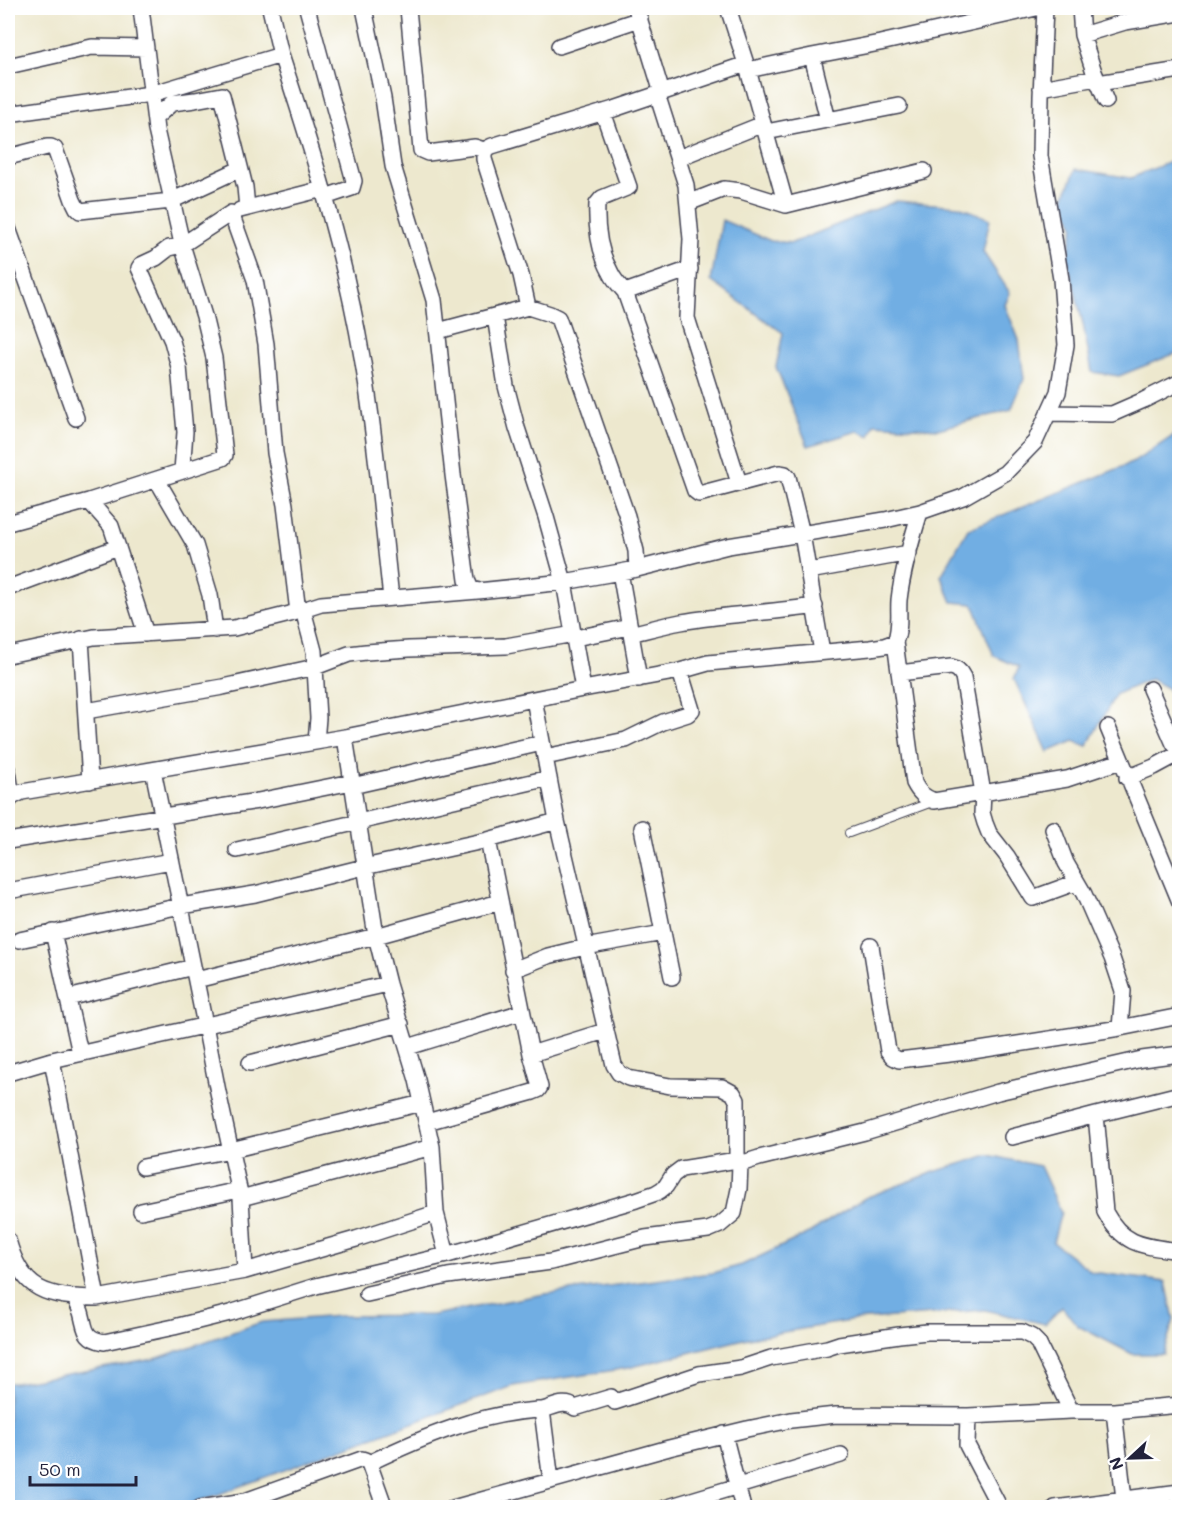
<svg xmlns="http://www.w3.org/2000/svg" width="1187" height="1515" font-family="Mali,sans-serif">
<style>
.water{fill:#71aee3;stroke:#4a688f;stroke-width:1.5}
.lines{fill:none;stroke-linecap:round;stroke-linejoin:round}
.service-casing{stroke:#404051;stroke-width:10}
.minor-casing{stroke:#404051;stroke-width:18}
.service{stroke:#fff;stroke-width:8}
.minor{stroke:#fff;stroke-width:15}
</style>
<rect width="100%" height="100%" fill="#fff"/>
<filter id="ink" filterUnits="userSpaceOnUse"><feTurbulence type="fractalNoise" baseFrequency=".0167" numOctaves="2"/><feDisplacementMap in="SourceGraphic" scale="12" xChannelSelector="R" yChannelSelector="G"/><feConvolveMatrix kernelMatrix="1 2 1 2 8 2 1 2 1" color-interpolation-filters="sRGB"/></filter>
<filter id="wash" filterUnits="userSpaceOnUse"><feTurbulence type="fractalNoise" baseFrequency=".008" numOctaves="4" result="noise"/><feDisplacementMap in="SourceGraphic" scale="24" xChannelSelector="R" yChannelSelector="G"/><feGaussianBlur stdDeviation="1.35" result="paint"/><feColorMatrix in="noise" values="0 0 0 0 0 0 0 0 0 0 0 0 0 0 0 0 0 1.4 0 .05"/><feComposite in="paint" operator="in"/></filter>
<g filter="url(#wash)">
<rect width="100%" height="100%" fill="#ede8ce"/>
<path class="water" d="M1179 158V352L1119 376 1092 372 1083 324 1067 259 1074 226 1063 200 1076 169 1131 178Z
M896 201 959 206 990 219 983 252 1010 293 1005 305 1019 340 1024 379 1011 410 938 429 875 424 870 436 858 431 808 446 776 367 783 333 711 281 722 220 771 241 792 243Z
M1179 432V703L1167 688 1151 679 1116 694 1087 746 1074 741 1048 752 1014 679 1019 667 994 656 973 604 952 602 941 576 968 529 1134 462Z
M988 1155 1040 1166 1061 1212 1053 1242 1092 1272 1166 1282 1174 1319 1163 1354H1132L1078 1326 1062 1307 1045 1324 985 1310 855 1320 748 1338 628 1368 513 1386 184 1507 8 1508V1383H15L155 1359 262 1322 339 1316 433 1315 545 1294 712 1273 742 1265 809 1233 865 1198 934 1172Z"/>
</g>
<g filter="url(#ink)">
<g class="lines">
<defs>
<path id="service" d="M849 833 932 802"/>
<path id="minor" d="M270 8 281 55
M307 8 354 181 352 188 325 197
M408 8 421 150 428 153 475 147 484 150
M636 8 662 93
M728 8 748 70 812 56 880 43 1036 8
M1080 8 1082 35 1094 72 1106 101
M1082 35 1125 22 1180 13
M559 46 640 19
M812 56 828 120
M8 66 92 47 146 48
M748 70 786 205
M1098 83 1180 70
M1041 88 1096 78
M657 94 686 185 691 239 687 318 739 483
M603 112 629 187 602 198 597 204C596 227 599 252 611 273 614 280 620 286 625 292L695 491 699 494 779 473 785 474 788 477 802 534 822 652
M8 114 151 94 281 55C308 137 334 220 352 305 373 401 380 500 391 598
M155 118 172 103 195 100 222 95 245 187 247 208
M766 132 899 106
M8 157 47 147H51L55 149 73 200 77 208 80 211 171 201 240 169
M678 158 763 124
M688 203 724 189 741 191 786 205 924 171
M240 210 323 189
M8 228 76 418
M625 292 690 269
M495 316 506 386 517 428 546 517 564 582 637 569 728 546 885 520 920 512 963 497 1005 473 1035 442 1058 392 1066 345 1061 279 1040 156 1041 96 1045 8
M438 331 528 307
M1048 413 1112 414 1144 400 1180 382
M182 471 185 432 179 367 172 341 139 268 141 265 156 258 169 248 182 245 231 213 255 280 266 344 275 453 285 505 298 612
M157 480 195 545 210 595 215 630
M89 501 111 526 146 634
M8 523 89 501 223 458 225 455 214 358 204 316 183 248 156 130 141 8
M637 569 636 551 627 516 558 318 550 314 528 307 521 275 484 159V150L492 146 614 109 746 64
M809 571 909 553
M620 572 639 679
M8 588 118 547
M303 610 314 651 318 718 316 742
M631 634C647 630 664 625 681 622 725 614 770 613 815 606
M575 638 630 627
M81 639 90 781
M895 642 914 783C919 793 924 797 934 801L1067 779 1121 761
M8 655 94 637 234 628 290 614 321 604 478 591
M899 673 951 667C957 668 960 671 963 677L983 793 982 813 985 823 989 833 1007 856 1033 898 1077 882
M583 689 680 671 708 663 870 648 884 646 895 642C901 628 898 614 899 600 902 572 912 539 920 512
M1150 689 1174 744 1180 750
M534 699 557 821 614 1065 619 1073 628 1078 670 1086 722 1087 733 1093 737 1100V1160
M86 711 223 687 315 667 349 654 366 652 409 649 506 646 574 634
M1108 728 1180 902
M345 737 376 936 388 984 417 1080 432 1147 436 1213 447 1255
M545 757 626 740 663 722 688 714 692 710 680 671
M153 770 205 1025 218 1092 241 1198 245 1271
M8 771 12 797
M1127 778 1154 767 1180 753
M352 786 542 743
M8 802 12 797 22 792 345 737 583 689 564 582 478 591 471 589 467 580 453 475 434 300 393 166 383 98 364 8
M642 828 672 977
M1053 829 1066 863 1084 894 1112 958 1123 991 1120 1028
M8 841 258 801 352 782
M237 850 549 778
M8 891 171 861
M53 932 80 1053
M19 940 181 906 255 894 364 867 488 840 557 821
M871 946 888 1051 893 1057 899 1060 966 1052 1120 1028 1180 1016
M513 970 548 956 585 947 663 933
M196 980 376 936 500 902
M68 998 193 967
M408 1047 522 1012
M531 1054 605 1031
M52 1060 97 1298
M250 1063 401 1024
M8 1073 52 1060 388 984
M1180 1094 1096 1115 1105 1212C1124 1247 1145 1246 1180 1251
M427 1122 533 1092 538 1090 540 1087 531 1054 488 840
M1012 1137 1096 1115
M143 1167 231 1150 422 1103
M241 1198 432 1147
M141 1211 239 1190
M8 1240C22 1292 47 1297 97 1298L245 1271 356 1239 436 1213
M367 1294 448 1276 551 1262 645 1238 708 1230 720 1225 734 1213 739 1189 740 1164
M75 1298C77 1302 79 1307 81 1312 86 1329 83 1338 104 1342L174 1327 230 1313 316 1286 447 1255 636 1200 656 1193 661 1190 666 1186 673 1175 681 1169 737 1160 740 1164 759 1158 865 1132 998 1092 1142 1059 1180 1054
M542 1410C554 1407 565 1400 575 1408L611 1397 615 1402 699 1374 741 1368 771 1358 827 1348 839 1344 899 1335 927 1332H1022L1032 1337 1038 1343 1071 1411
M1114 1411 1125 1508
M968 1416 967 1445 1000 1508
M724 1434 743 1508
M369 1463C423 1437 478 1414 538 1410H542L551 1481
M200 1508 245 1501 362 1459 365 1460 369 1463 385 1508
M453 1508 669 1448 747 1429 791 1420 836 1415 968 1416 1071 1411H1114L1180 1405
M665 1508 841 1455
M1055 1508 1180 1492"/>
</defs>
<use href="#service" class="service-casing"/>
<use href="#minor" class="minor-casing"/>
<use href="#service" class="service"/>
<use href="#minor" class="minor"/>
</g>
</g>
<rect width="1187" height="1515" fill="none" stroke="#fff" stroke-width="30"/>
<g transform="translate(1130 1458) rotate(248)" stroke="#ffffff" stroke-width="4.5" paint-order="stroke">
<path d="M0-4.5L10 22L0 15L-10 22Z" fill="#22223b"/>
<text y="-9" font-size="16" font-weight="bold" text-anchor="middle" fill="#22223b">N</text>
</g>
<path d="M30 1476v9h106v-9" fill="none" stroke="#22223b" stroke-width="3"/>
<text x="39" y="1476" font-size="18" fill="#22223b" stroke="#ffffff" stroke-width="4.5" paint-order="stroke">50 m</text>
</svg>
